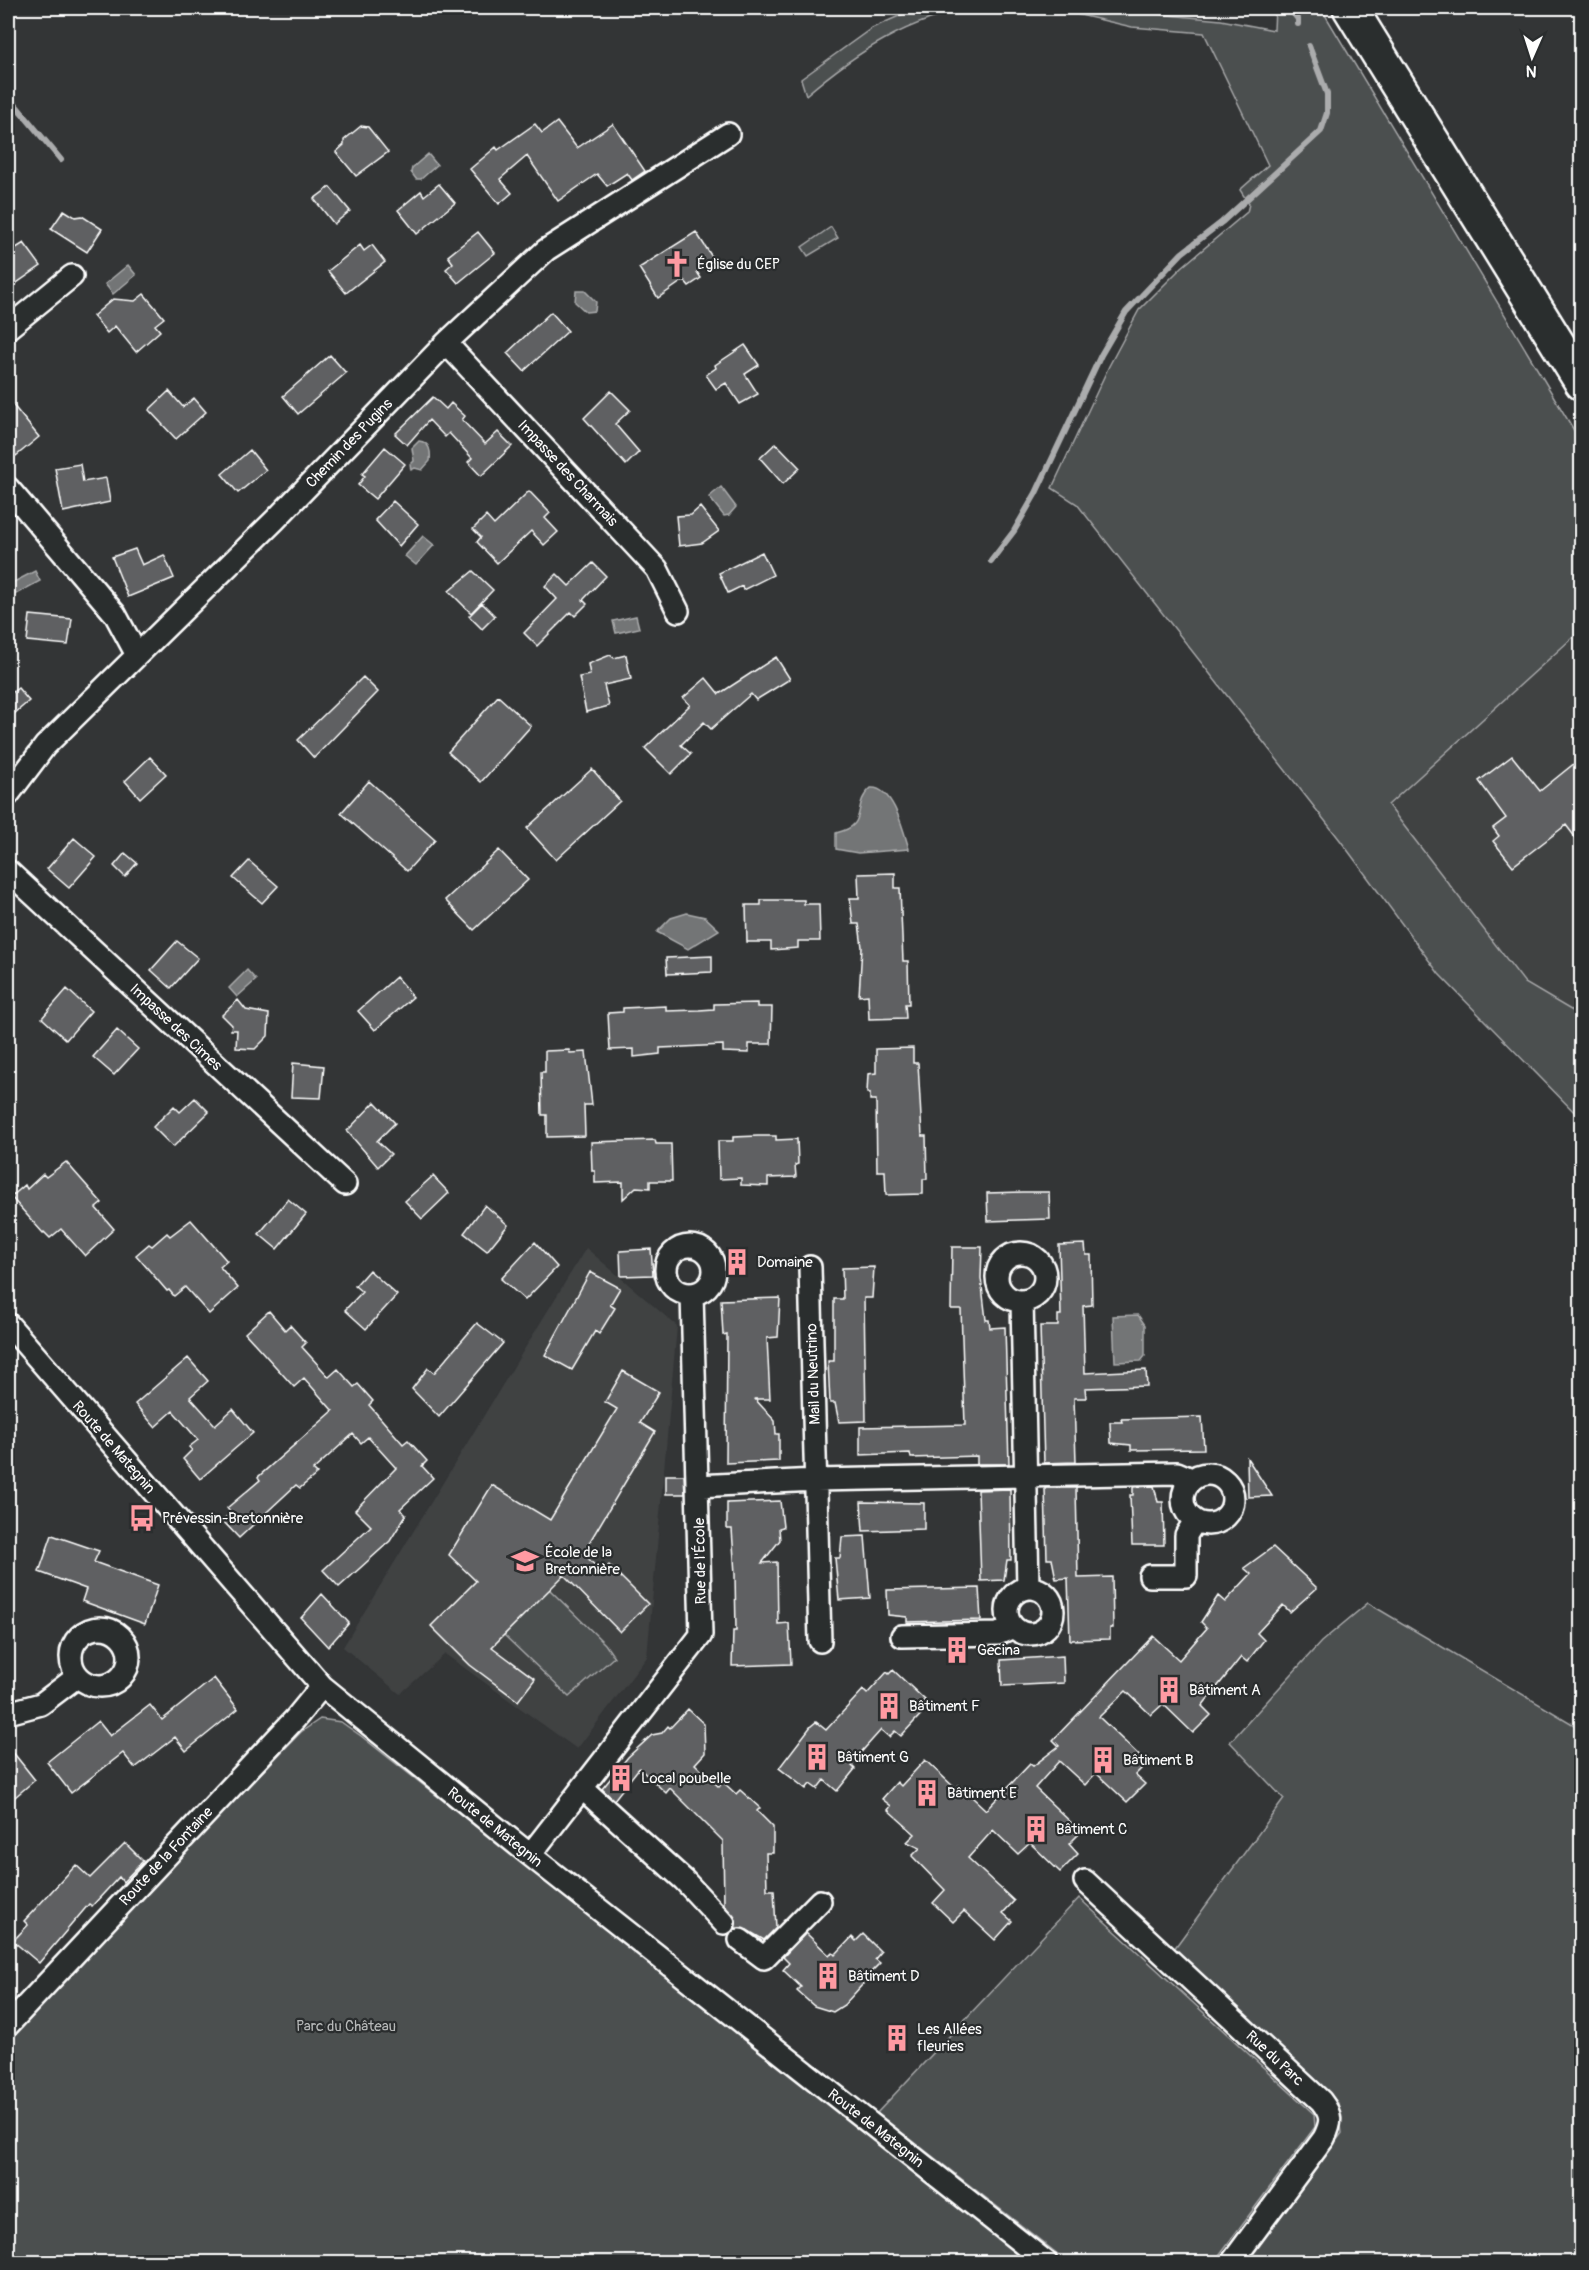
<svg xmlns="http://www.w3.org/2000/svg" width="1589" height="2270" font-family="Pangolin,sans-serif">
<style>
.built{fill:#404243}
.green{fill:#4c4f50;stroke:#a6a7a8;stroke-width:1.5}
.water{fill:#737576;stroke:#abacad;stroke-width:1.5}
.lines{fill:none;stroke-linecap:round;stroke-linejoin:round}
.stream{stroke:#abacad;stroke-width:6}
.building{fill:#5f6162;stroke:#fff;stroke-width:1.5}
.minor-casing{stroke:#fff;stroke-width:26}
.primary-casing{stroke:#fff;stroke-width:38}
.minor{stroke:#2a2d2e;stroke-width:21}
.primary{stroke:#2a2d2e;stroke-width:33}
.labels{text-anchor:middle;stroke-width:4.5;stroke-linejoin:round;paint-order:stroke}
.poi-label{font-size:15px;fill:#fff;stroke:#2a2d2e;text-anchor:start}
.street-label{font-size:15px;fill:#fff;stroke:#2a2d2e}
.park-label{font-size:15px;fill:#b7b9b9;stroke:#2a2d2e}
</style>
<rect width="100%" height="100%" fill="#333536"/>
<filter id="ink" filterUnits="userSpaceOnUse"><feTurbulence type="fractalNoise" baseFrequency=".0167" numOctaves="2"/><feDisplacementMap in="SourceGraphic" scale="12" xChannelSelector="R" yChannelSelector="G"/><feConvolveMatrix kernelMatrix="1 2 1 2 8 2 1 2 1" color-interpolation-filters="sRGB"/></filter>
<g filter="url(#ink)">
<path class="built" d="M1581 630V1016L1525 983 1388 805Z
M586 1248 677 1326 647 1657 577 1749 445 1654 400 1694 343 1647Z"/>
<path class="green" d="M917 8H975C909 18 855 53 806 95L801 79 872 28Z
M1050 8H1119L1157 14 1221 20 1274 30 1275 8H1321L1581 442V630L1388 805 1525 983 1581 1016V1119L1439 974 1340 840 1077 504 1052 488 1109 366 1139 310 1182 267 1247 212 1249 204 1240 190 1268 165 1204 33 1132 27Z
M831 227 838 238 808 256 802 247Z
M549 1589 605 1644 614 1657 569 1697 504 1635Z
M1368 1603 1581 1729V2262H1247L1342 2133 1338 2103 1174 1949 1284 1799 1230 1742 1321 1642Z
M320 1719 341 1722 361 1736 1029 2262H8V2034L301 1732Z
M1079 1898 1314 2114 1315 2127 1214 2262H1068L877 2113Z"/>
<path class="water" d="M428 154 437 165 421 179H416L411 172 412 168Z
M128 265 136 275 113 294 105 284Z
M576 291H585L596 302 595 311 586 312 575 302Z
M419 441C430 442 431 452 430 461L422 470 415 468 411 470 410 465 414 461 412 448Z
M721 487 736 507 729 515 724 516 709 497Z
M423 536 434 545 416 565 405 556Z
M35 571 40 581 14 595 8 585Z
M636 616 639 628 616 633 613 621Z
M871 788C893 786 904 832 909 849L858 853 836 849V833C871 825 850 806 871 788Z
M687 913 705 917 719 930 688 949 657 932 671 918Z
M247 970 256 980 237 997 229 988Z
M1138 1315 1145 1325V1356L1141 1361 1115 1362 1113 1316Z"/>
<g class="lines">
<path class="stream" d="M1289 8 1298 19V24
M8 96 61 160
M991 561 1014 531 1036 493 1101 355 1126 312 1182 253 1222 222 1321 131 1327 113V94L1309 46"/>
</g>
<path class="building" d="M557 122 577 148 613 124 645 171 632 180 627 173 607 186 597 174 558 201 527 156 500 179 512 193 499 204 470 169 496 147 498 150 535 124 542 133Z
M361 126 368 127 388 152 356 176 336 152 344 145V140Z
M439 184 455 203 417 234 398 210 421 191 424 196Z
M330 187 350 211 334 224 314 199Z
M64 210 75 217 82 216 102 229 87 252 51 229Z
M478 232 495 253 458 283 446 269 453 263 448 256Z
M696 232 714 260 697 272 701 278 689 286 684 280 658 298 639 268Z
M24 243 41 266 8 289V253Z
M360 245 364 251 372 245 385 262 346 293 328 271Z
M144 294 164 318 155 325 160 331 136 352 115 326 107 333 93 316 113 299 135 301Z
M551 312 568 331 524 371 507 353Z
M745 345 759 365 745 374 758 394 740 404 726 383 716 389 706 375 716 368 715 365Z
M330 355 346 373 298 414 283 396Z
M169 391 183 407 194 398 206 412 176 439 149 410Z
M611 391 630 410 615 424 639 452 626 465 584 418Z
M433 397 446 409 451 403 465 416 462 420 485 444 498 432 512 446 481 476 468 462 472 458 449 433 445 437 429 420 407 445 395 434Z
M8 399 39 437 16 456 8 445Z
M776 443 800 468 783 484 760 458Z
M385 447 405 464 375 499 358 485 365 476 362 474Z
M250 450 266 470 238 493 222 474Z
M80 464 83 482 106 478 110 502 63 512 55 468Z
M529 491 550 513 545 518 558 532 544 545 531 531 497 563 477 542 481 537 473 529 486 516 494 525Z
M393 501 418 524 399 546 375 520Z
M700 507 719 531 702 543 679 546 676 516 691 515Z
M135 549 142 565 164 555 174 578 128 597 112 557Z
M762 552 773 575 743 590 742 586 728 593 719 573Z
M593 563 606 576 583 600 587 604 575 616 571 612 537 646 524 633 557 599 545 586 557 574 569 586Z
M473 571 493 590 471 613 449 591Z
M482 603 495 616 482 629 469 616Z
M30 615 72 619 68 645 27 641Z
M610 655 614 658 626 655 631 679 604 685 609 706 586 712 579 677 590 675 588 664Z
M776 657 790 679 756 700 751 694 711 729 704 722 681 745 691 754 671 774 645 748 690 705 683 698 706 678 719 694Z
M363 677 378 692 314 758 298 740Z
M18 688 29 701 8 719V696Z
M498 696 531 726 481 782 448 752Z
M1512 756 1540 791 1581 758V845L1566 825 1513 866 1493 841 1499 836 1493 828 1506 818 1479 781Z
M150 757 166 774 140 798 125 781Z
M592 769 620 801 556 860 527 828Z
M369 781 435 840 407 871 341 813Z
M74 838 96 857 69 888 47 869Z
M499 850 528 880 474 930 445 900Z
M125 853 137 863 125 877 114 866Z
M249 861 278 886 262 903 233 878Z
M895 873V888H900L903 961H908L909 1004H905L906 1018 869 1019 868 995 859 996 862 947 859 924H853L850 898H859L858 874Z
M761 900H804V904H819L820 941H798V948L771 950V942H747L746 905H761Z
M177 941 198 958 171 988 151 970Z
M712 956V972L667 974 666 958Z
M396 977 413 997 375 1030 358 1011Z
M67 989 91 1011 66 1040 42 1018Z
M238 1000 246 1010 269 1014 268 1036 255 1049 236 1048 237 1030H231L232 1025 222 1015Z
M757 1003V1007H772L771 1044H749V1053L723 1052V1045L683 1047 660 1048V1054L634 1057V1049L610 1050 608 1013 623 1012V1008L666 1006V1011L699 1010 714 1009V1004Z
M117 1030 138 1049 114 1075 93 1057Z
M913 1048V1063H918L922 1136H926L927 1179H923V1194L886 1195 885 1171H877L876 1100H870V1093H867L868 1074 876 1073V1049Z
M569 1050 570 1053 586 1052 592 1105H584L585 1136 547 1137V1115H542L541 1072H545V1051Z
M293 1063 324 1066 321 1098 291 1097Z
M195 1098 209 1112 173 1147 153 1127 174 1106 180 1112Z
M375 1102 395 1123 377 1141 391 1154 378 1167 347 1131Z
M758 1136H776V1140L797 1139 798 1164 795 1165 796 1177 768 1178V1186L741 1185V1178L719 1179 718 1141H733V1137Z
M655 1140 656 1144H671L672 1181H650V1188L636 1187 623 1199V1182L595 1183V1171H592L591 1142Z
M66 1162 102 1203 96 1208 114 1229 85 1256 61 1229 50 1238 44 1232 43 1233 11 1197 25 1185 27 1189 43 1174 46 1177Z
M433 1176 449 1193 422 1219 405 1201Z
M1023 1192H1049L1050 1219 988 1221 987 1193Z
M288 1199 306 1214 277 1249 259 1234Z
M485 1205 508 1225 487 1251 464 1233Z
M191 1220 227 1261 220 1267 238 1288 209 1314 185 1287 174 1296 169 1290 167 1291 136 1255 149 1244 152 1246 167 1233 170 1236Z
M535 1242 557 1267 525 1300 501 1279Z
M1085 1244 1086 1255H1091L1092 1305 1083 1306 1085 1373 1146 1370 1147 1386 1085 1388 1086 1398H1074L1076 1462 1044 1463 1040 1326H1058V1315H1061L1059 1245Z
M952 1247H982L981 1278 986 1320H989L990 1328 1005 1327 1009 1464H977V1456L911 1458 910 1453 860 1455V1427L965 1425 961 1309H951Z
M651 1249 653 1275 621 1276 620 1251Z
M874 1267 872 1298H864L866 1421 839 1422 835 1403H830L828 1361H834V1299H843L842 1268Z
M369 1270 397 1295 366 1329 345 1310 362 1292 355 1286Z
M590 1272 620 1288 610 1305 615 1308 599 1334 595 1331 572 1370 545 1355Z
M780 1298 778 1337 767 1338 770 1399H755L775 1421 776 1434H779V1461L726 1463 727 1334 723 1335 721 1300Z
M269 1311 285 1330 290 1325 306 1343 302 1347 329 1377 338 1369 354 1387 358 1384 373 1401 369 1405 403 1444 408 1440 427 1461 422 1466 433 1478 400 1509 406 1515 390 1541 339 1587 323 1570 371 1526 355 1510 396 1468 368 1437 361 1443 353 1434 313 1470 317 1474 300 1488 296 1485 239 1538 222 1520 231 1513 227 1508 260 1480 258 1477 333 1411 304 1378 294 1387 245 1333Z
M477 1323 503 1343 439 1417 412 1389 428 1368 434 1373Z
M188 1358 208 1381 190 1397 215 1425 233 1409 253 1433 200 1479 183 1459 192 1450 189 1447 198 1440 186 1426 173 1411 155 1427 135 1404Z
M623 1371 659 1392 640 1423 655 1432 583 1553 602 1573 609 1565 648 1604 620 1632 564 1575 492 1647 535 1679 518 1701 470 1665 431 1626 476 1581 449 1555 492 1485 550 1520 617 1409 605 1402Z
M1202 1417 1204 1449 1131 1450V1445L1111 1443 1110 1422H1122L1121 1419Z
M1247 1458 1272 1496 1248 1497Z
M666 1475H684L685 1494H666Z
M1154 1486 1158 1502H1163L1164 1545H1132L1130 1495H1133V1487Z
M1045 1488H1076L1078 1578 1112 1577 1113 1628H1110V1639L1070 1640 1068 1578 1056 1579 1052 1559H1047Z
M1010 1489 1011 1560H1007L1004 1580 981 1581 978 1490Z
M780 1501 783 1527 779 1528 780 1540 762 1563 777 1562 778 1624 789 1623 791 1664 732 1666 733 1631H736L735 1574 732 1529H727V1503Z
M861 1502 924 1503V1529L863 1531Z
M52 1535 99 1551 94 1562 158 1585 145 1624 82 1601 86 1589 39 1572Z
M865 1536 870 1598 839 1600 835 1558H840L842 1537Z
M1273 1547 1317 1588 1290 1612 1283 1605 1257 1633 1264 1640 1247 1662 1241 1657 1202 1706 1211 1715 1193 1733 1163 1704 1151 1715 1126 1691 1099 1717 1147 1763 1135 1775 1145 1784 1127 1802 1096 1773 1085 1785 1059 1761 1035 1788 1081 1832 1069 1844 1078 1854 1060 1872 1030 1843 1018 1854 993 1830 968 1858 1014 1901 1003 1913 1012 1921 995 1940 964 1911 953 1922 933 1903 945 1890 912 1856 920 1848 907 1842 915 1834 888 1810 891 1806 882 1799 897 1782 901 1786 925 1760 956 1789 959 1785 986 1810 1030 1764 1033 1766 1059 1746 1053 1740 1153 1636 1179 1660 1207 1628 1201 1622 1218 1596 1225 1602 1251 1574 1244 1568Z
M979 1588 981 1620 907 1622V1617L888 1615 887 1590Z
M322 1594 349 1623 328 1647 301 1618Z
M1063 1656 1064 1683 1002 1686 1001 1660Z
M893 1670 925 1700 920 1704 926 1709 901 1736 895 1731 889 1737 881 1730 856 1758 852 1766 855 1769 837 1791 824 1780 817 1789 810 1784 806 1789 779 1768 811 1726 816 1722 826 1730 863 1690 867 1694 887 1672 889 1674Z
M214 1678 238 1709 186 1751 175 1737 135 1768 123 1753 71 1793 47 1762 98 1721 110 1736 150 1705 162 1720Z
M688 1709 704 1724 705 1753 695 1764 719 1787 723 1782 736 1794 740 1790 760 1808 757 1811 773 1827V1853H766L767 1890H774L776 1928 764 1940 747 1930 735 1928 736 1920 724 1905 723 1841 670 1788 666 1793 639 1768 614 1800 602 1789 628 1757 652 1735 662 1733 668 1726 670 1728Z
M8 1746 35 1780 8 1803Z
M125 1843 143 1861 123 1882 119 1877 92 1906 89 1904 39 1963 13 1941 28 1925 24 1921 76 1865 90 1878Z
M806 1933 829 1955 832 1952 835 1955 852 1937 856 1941 863 1934 881 1952 875 1959 880 1963 861 1982 863 1984 844 2005 833 2012 814 2006 797 1991 801 1987 783 1970 789 1963 783 1957Z"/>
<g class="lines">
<defs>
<path id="minor" d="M8 328 72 276
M446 343 657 569 678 611
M8 488 115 614 137 655
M8 795 45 746 275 520 446 343 546 250 728 134
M8 871 345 1184
M666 1270a24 24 0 1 1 48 0a24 24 0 1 1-48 0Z
M997 1277a24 24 0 1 1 48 0a24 24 0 1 1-48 0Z
M810 1267 820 1641
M1022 1301 1028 1587
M8 1324 322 1686 530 1855 1046 2262
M1183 1499a25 25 0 1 1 50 0a25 25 0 1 1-50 0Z
M698 1486 816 1480 1177 1473 1191 1479
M1150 1576H1186V1535L1195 1521
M1007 1611a23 23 0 1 1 46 0a23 23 0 1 1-46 0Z
M71 1657a29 29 0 1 1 58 0a29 29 0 1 1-58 0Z
M902 1636 998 1634 1013 1627
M8 1713 41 1704 78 1676
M582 1788 684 1880 724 1923
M530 1855 701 1635 692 1294
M1085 1881 1321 2101C1332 2115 1332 2122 1324 2138L1232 2262
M740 1940 764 1958 820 1901
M8 2025 295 1719 322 1686"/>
<path id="primary" d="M1350 8 1582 383"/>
</defs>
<use href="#minor" class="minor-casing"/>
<use href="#primary" class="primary-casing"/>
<use href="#minor" class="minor"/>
<use href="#primary" class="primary"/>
</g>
</g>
<defs>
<symbol id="church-bare" viewBox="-9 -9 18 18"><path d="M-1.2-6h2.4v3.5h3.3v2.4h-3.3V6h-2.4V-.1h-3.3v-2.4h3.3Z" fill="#ff9aa2" stroke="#2a2d2e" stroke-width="2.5" paint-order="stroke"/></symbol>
<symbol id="building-bare" viewBox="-9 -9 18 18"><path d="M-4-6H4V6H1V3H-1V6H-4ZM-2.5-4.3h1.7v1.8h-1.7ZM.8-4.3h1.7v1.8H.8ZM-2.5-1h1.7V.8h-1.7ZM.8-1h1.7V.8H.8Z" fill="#ff9aa2" stroke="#2a2d2e" stroke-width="2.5" paint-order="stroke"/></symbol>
<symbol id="bus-bare" viewBox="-9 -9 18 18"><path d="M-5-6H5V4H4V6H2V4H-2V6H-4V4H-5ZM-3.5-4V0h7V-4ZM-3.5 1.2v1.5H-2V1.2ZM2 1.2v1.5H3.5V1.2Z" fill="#ff9aa2" stroke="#2a2d2e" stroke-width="2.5" paint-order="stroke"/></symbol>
<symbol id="school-bare" viewBox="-9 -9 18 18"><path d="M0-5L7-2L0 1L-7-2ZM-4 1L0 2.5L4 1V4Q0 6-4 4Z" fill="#ff9aa2" stroke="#2a2d2e" stroke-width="2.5" paint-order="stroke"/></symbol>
</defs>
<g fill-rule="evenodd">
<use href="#church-bare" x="658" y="245" width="38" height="38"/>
<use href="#building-bare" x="718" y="1243" width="38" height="38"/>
<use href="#bus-bare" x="123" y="1499" width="38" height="38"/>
<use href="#school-bare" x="506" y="1542" width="38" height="38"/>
<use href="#building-bare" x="938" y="1631" width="38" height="38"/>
<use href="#building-bare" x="1150" y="1671" width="38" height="38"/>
<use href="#building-bare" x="870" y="1687" width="38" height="38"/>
<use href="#building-bare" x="798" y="1738" width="38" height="38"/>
<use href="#building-bare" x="1084" y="1741" width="38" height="38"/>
<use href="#building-bare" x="602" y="1759" width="38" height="38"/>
<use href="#building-bare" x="908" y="1774" width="38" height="38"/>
<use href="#building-bare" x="1017" y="1810" width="38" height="38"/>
<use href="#building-bare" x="809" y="1957" width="38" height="38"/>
<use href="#building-bare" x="878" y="2019" width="38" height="38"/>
</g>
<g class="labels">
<g class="poi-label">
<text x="697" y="269">Église du CEP</text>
<text x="757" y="1267">Domaine</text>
<text x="162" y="1523">Prévessin-Bretonnière</text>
<text x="545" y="1557">École de la<tspan x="545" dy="17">Bretonnière</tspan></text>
<text x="977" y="1655">Gecina</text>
<text x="1189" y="1695">Bâtiment A</text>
<text x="909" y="1711">Bâtiment F</text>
<text x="837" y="1762">Bâtiment G</text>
<text x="1123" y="1765">Bâtiment B</text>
<text x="641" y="1783">Local poubelle</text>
<text x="947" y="1798">Bâtiment E</text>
<text x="1056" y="1834">Bâtiment C</text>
<text x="848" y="1981">Bâtiment D</text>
<text x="917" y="2034">Les Allées<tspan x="917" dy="17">fleuries</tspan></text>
</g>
<g class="street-label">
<text transform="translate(349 443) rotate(-46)" y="5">Chemin des Pugins</text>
<text transform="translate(568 473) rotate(47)" y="5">Impasse des Charmais</text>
<text transform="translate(176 1027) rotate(43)" y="5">Impasse des Cimes</text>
<text transform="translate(813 1374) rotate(-92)" y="5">Mail du Neutrino</text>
<text transform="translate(114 1447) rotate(49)" y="5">Route de Mategnin</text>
<text transform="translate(700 1561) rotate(-91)" y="5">Rue de l'École</text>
<text transform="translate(495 1827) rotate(39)" y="5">Route de Mategnin</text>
<text transform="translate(166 1856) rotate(-47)" y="5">Route de la Fontaine</text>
<text transform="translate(1275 2058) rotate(43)" y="5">Rue du Parc</text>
<text transform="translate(876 2128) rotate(38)" y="5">Route de Mategnin</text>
</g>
<g class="park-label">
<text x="346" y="2031">Parc du Château</text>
</g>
</g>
<rect width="1589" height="2270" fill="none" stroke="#2a2d2e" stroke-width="30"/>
<rect x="15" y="15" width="1559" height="2240" fill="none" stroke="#fff" stroke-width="2" filter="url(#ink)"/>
<g transform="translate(1532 57) rotate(183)" stroke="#2a2d2e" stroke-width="4.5" paint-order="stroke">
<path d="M0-4.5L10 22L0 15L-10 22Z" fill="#ffffff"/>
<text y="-9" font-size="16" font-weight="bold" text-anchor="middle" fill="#ffffff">N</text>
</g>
</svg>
